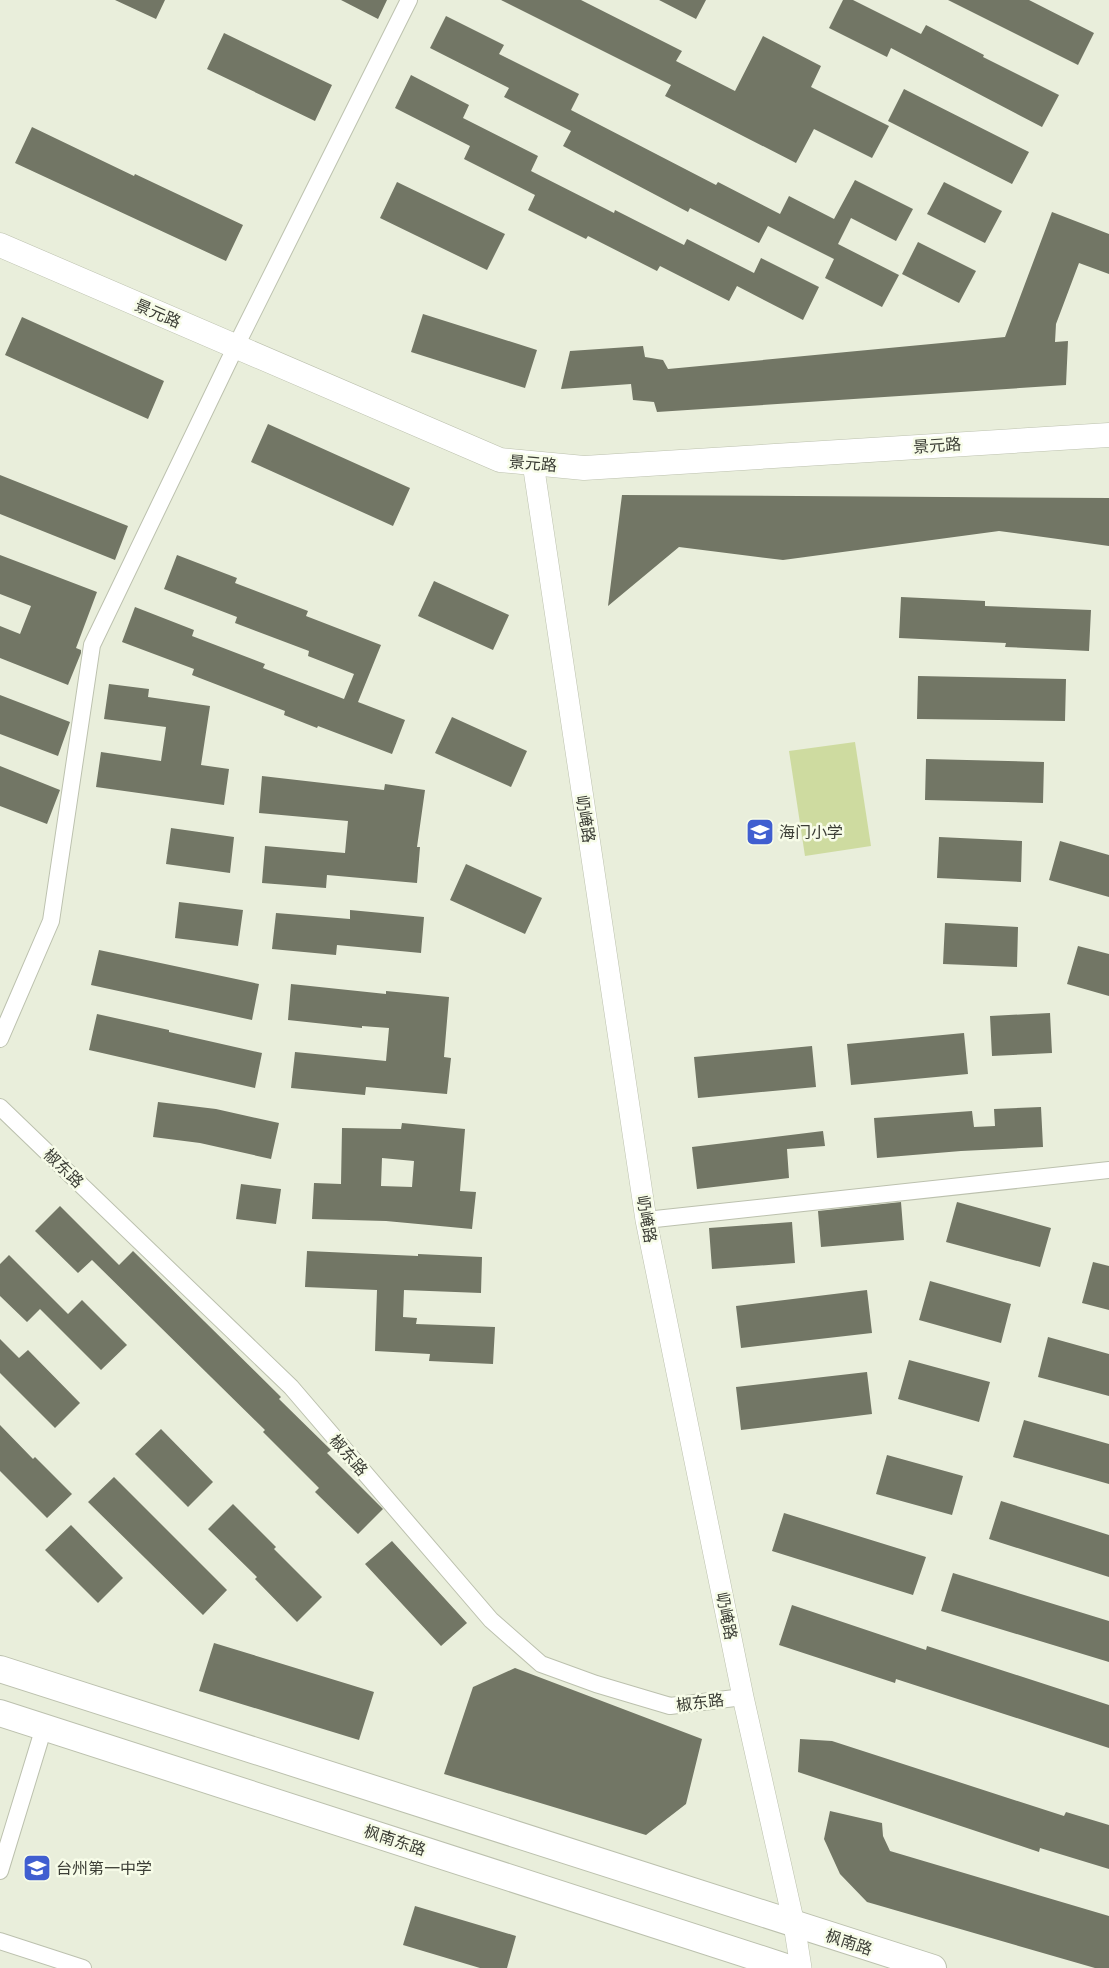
<svg xmlns="http://www.w3.org/2000/svg" width="1109" height="1968" font-family="'Fira Sans Condensed','Noto Sans SC',sans-serif">
<style>
.green{fill:#cedba0}
.building{fill:#727665;fill-rule:evenodd}
.lines{fill:none;stroke-linecap:round;stroke-linejoin:round}
.minor-casing{stroke:#bcc1ae;stroke-width:18}
.tertiary-casing{stroke:#bcc1ae;stroke-width:22}
.secondary-casing{stroke:#bcc1ae;stroke-width:25}
.primary-casing{stroke:#bcc1ae;stroke-width:28}
.minor{stroke:#fff;stroke-width:16}
.tertiary{stroke:#fff;stroke-width:21}
.secondary{stroke:#fff;stroke-width:24}
.primary{stroke:#fff;stroke-width:26}
.labels{text-anchor:middle;stroke-width:5;stroke-linejoin:round;paint-order:stroke}
.street-label{font-size:16px;fill:#3c3e36;stroke:#f7fce8}
.poi-label{font-size:16px;fill:#3c3e36;stroke:#f7fce8;text-anchor:start}
</style>
<rect width="100%" height="100%" fill="#e9eedb"/>
<path class="green" d="M855 742 871 846 805 856 789 751Z"/>
<path class="building" d="M115 0H165L156 19Z
M341 0H387L378 19Z
M501 0H581L682 51 676 61 735 91 763 36 821 66 811 87 889 126 872 158 814 129 796 163 665 96 671 85Z
M659 0H706L696 19Z
M843 0H853L921 34 926 25 984 55 983 57 1059 95 1042 127 891 48 887 57 829 28Z
M948 0H1029L1094 33 1078 65Z
M446 16 504 45 499 54 579 94 571 110 716 185 718 182 780 214 789 196 834 219 855 180 913 209 896 241 851 218 838 244 899 275 882 307 825 278 834 259 768 226 759 243 690 208 688 212 563 146 571 131 504 97 509 88 430 48Z
M224 33 332 85 315 121 207 69Z
M411 75 469 105 463 118 538 156 531 171 614 213 615 210 684 245 687 239 754 273 761 258 819 287 803 320 737 286 729 301 660 266 657 271 588 236 586 239 528 210 535 195 464 159 470 146 395 108Z
M904 89 1029 152 1012 184 888 121Z
M32 127 134 176 135 174 243 225 226 261 15 163Z
M397 182 505 234 487 270 380 218Z
M944 182 1002 211 985 243 927 214Z
M1052 212 1109 234V274L1079 263 1056 324 1055 342 1068 341 1066 385 657 412 654 402 633 400 631 384 561 389 570 351 643 346 645 357 663 360 668 369 1005 337Z
M918 242 976 271 959 303 902 274Z
M423 314 537 350 525 388 411 352Z
M22 317 164 381 148 419 5 355Z
M268 424 410 488 393 526 251 462Z
M0 475 128 526 115 560 0 514Z
M622 495 1109 498V546L999 531 783 560 679 547 608 606Z
M0 555 97 592 76 648 81 650V653L68 685 0 658V626L20 634 31 606 0 594Z
M177 555 237 578 235 583 308 611 306 616 381 645 358 702 405 720 392 754 318 726 317 728 284 715 285 711 192 675 194 669 122 642 135 607 194 630 192 636 265 664 263 668 344 699 354 674 308 656 309 651 235 623 237 617 164 589Z
M434 581 509 615 493 650 418 616Z
M901 597 985 601V606L1091 610 1089 651 1005 647 1006 643 899 638Z
M918 676 1066 679 1065 721 917 719Z
M109 684 149 689 148 697 210 706 201 765 229 769 224 805 96 787 101 752 161 761 166 727 104 719Z
M0 695 70 722 58 756 0 734Z
M452 717 527 751 511 787 435 753Z
M926 759 1044 762 1043 803 925 800Z
M0 766 60 790 47 824 0 806Z
M262 776 384 790 385 784 425 790 417 847H420L417 883 327 875 326 888 262 883 265 846 345 853 348 821 259 813Z
M171 828 234 837 230 873 166 864Z
M939 837 1022 841 1021 882 937 878Z
M1060 841 1109 855V897L1049 880Z
M466 864 542 898 525 934 450 900Z
M179 902 243 910 238 946 175 938Z
M350 910 424 917 421 953 337 945 336 955 272 949 276 913 350 919Z
M945 923 1018 927 1017 967 943 964Z
M1078 946 1109 954V996L1067 984Z
M99 950 259 984 252 1020 91 985Z
M291 984 386 994V991L449 997 444 1057 451 1058 447 1094 366 1087 365 1095 291 1088 295 1052 386 1061 389 1028 362 1026V1028L288 1020Z
M1050 1013 1052 1053 992 1056 990 1016Z
M97 1014 169 1030V1032L262 1053 255 1088 89 1050Z
M964 1033 968 1074 851 1085 847 1044Z
M812 1046 816 1087 698 1098 694 1057Z
M158 1102 216 1109 279 1123 271 1159 200 1143 153 1137Z
M1041 1107 1043 1147 961 1151 877 1158 874 1118 972 1111 974 1127 995 1126 994 1109Z
M402 1123 465 1129 460 1191 476 1192 472 1229 386 1221 312 1219 314 1183 341 1184 342 1128 401 1129ZM382 1158 414 1161 412 1187 381 1186Z
M823 1131 825 1146 787 1149 789 1178 697 1189 692 1147Z
M241 1184 281 1189 276 1224 236 1219Z
M901 1202 904 1240 821 1247 818 1211Z
M957 1202 1051 1228 1040 1267 946 1242Z
M60 1206 119 1265 133 1251 281 1397 279 1399 331 1450 327 1453 383 1509 358 1534 315 1492 319 1488 263 1432 265 1430 92 1260 78 1273 35 1231Z
M792 1222 795 1263 712 1269 709 1228Z
M307 1251 418 1256V1254L482 1257 481 1293 404 1290 403 1317 417 1318 416 1324 495 1327 493 1364 429 1361 430 1354 375 1351 377 1290 305 1287Z
M9 1255 68 1314 82 1300 127 1345 101 1370 40 1309 27 1322 0 1296V1264Z
M1093 1262 1109 1266V1310L1082 1303Z
M930 1281 1011 1304 1001 1343 919 1320Z
M867 1290 872 1333 741 1348 736 1306Z
M1048 1337 1109 1354V1396L1038 1377Z
M0 1339 19 1358 28 1350 80 1403 55 1428 0 1373Z
M909 1360 990 1382 979 1422 898 1399Z
M867 1372 872 1414 741 1430 736 1387Z
M1024 1420 1109 1444V1484L1013 1457Z
M0 1425 33 1459 35 1457 72 1494 47 1518 0 1471Z
M161 1429 213 1482 188 1507 135 1454Z
M887 1455 963 1476 952 1515 876 1494Z
M114 1477 227 1590 203 1615 88 1502Z
M1001 1501 1109 1535V1577L989 1539Z
M233 1504 276 1547 274 1549 322 1597 297 1622 255 1579 257 1577 208 1529Z
M784 1513 926 1557 913 1595 772 1551Z
M71 1525 123 1578 98 1603 45 1550Z
M392 1541 467 1623 441 1646 365 1564Z
M953 1573 1109 1621V1662L941 1611Z
M792 1605 926 1650 927 1646 1109 1705V1748L896 1679 895 1683 779 1645Z
M214 1643 374 1692 359 1740 199 1691Z
M515 1668 702 1739 686 1804 646 1835 444 1774 473 1687Z
M800 1739 832 1741 1064 1816 1066 1812 1109 1825V1869L1040 1848 1039 1852 798 1772Z
M830 1811 882 1823 883 1836 890 1851 1109 1916V1968H1095L867 1902 840 1874 824 1839Z
M415 1906 516 1936 507 1968H480L403 1945Z"/>
<g class="lines">
<defs>
<path id="minor" d="M0 1039 51 921 92 645 236 346 409 0
M0 1107 291 1387 491 1620 541 1664 596 1684 670 1706 743 1697
M646 1220 1109 1170
M0 1871 44 1727
M0 1941 83 1968"/>
<path id="tertiary" d="M533 463 646 1220 743 1697 794 1924 801 1968"/>
<path id="secondary" d="M0 245 500 460 584 468 1109 435"/>
<path id="primary" d="M0 1669 933 1968
M0 1713 789 1968"/>
</defs>
<use href="#minor" class="minor-casing"/>
<use href="#tertiary" class="tertiary-casing"/>
<use href="#secondary" class="secondary-casing"/>
<use href="#primary" class="primary-casing"/>
<use href="#minor" class="minor"/>
<use href="#tertiary" class="tertiary"/>
<use href="#secondary" class="secondary"/>
<use href="#primary" class="primary"/>
</g>
<defs>
<symbol id="school-square" viewBox="-11 -11 22 22"><rect x="-9" y="-9" width="18" height="18" rx="4" fill="#405ed0" stroke="#f7fce8"/><path d="M0-5L7-2L0 1L-7-2ZM-4 1L0 2.5L4 1V4Q0 6-4 4Z" fill="#fff"/></symbol>
</defs>
<g fill-rule="evenodd">
<use href="#school-square" x="744" y="816" width="32" height="32"/>
<use href="#school-square" x="21" y="1852" width="32" height="32"/>
</g>
<g class="labels">
<g class="street-label">
<text transform="translate(158 313) rotate(23)" y="6">景元路</text>
<text transform="translate(937 445) rotate(-4)" y="6">景元路</text>
<text transform="translate(533 463) rotate(5)" y="6">景元路</text>
<text transform="translate(586 819) rotate(81)" y="6">屷崦路</text>
<text transform="translate(64 1168) rotate(44)" y="6">椒东路</text>
<text transform="translate(647 1219) rotate(80)" y="6">屷崦路</text>
<text transform="translate(349 1455) rotate(49)" y="6">椒东路</text>
<text transform="translate(727 1616) rotate(79)" y="6">屷崦路</text>
<text transform="translate(700 1702) rotate(-7)" y="6">椒东路</text>
<text transform="translate(395 1840) rotate(18)" y="6">枫南东路</text>
<text transform="translate(849 1942) rotate(18)" y="6">枫南路</text>
</g>
<g class="poi-label">
<text x="779" y="838">海门小学</text>
<text x="56" y="1874">台州第一中学</text>
</g>
</g>
</svg>
